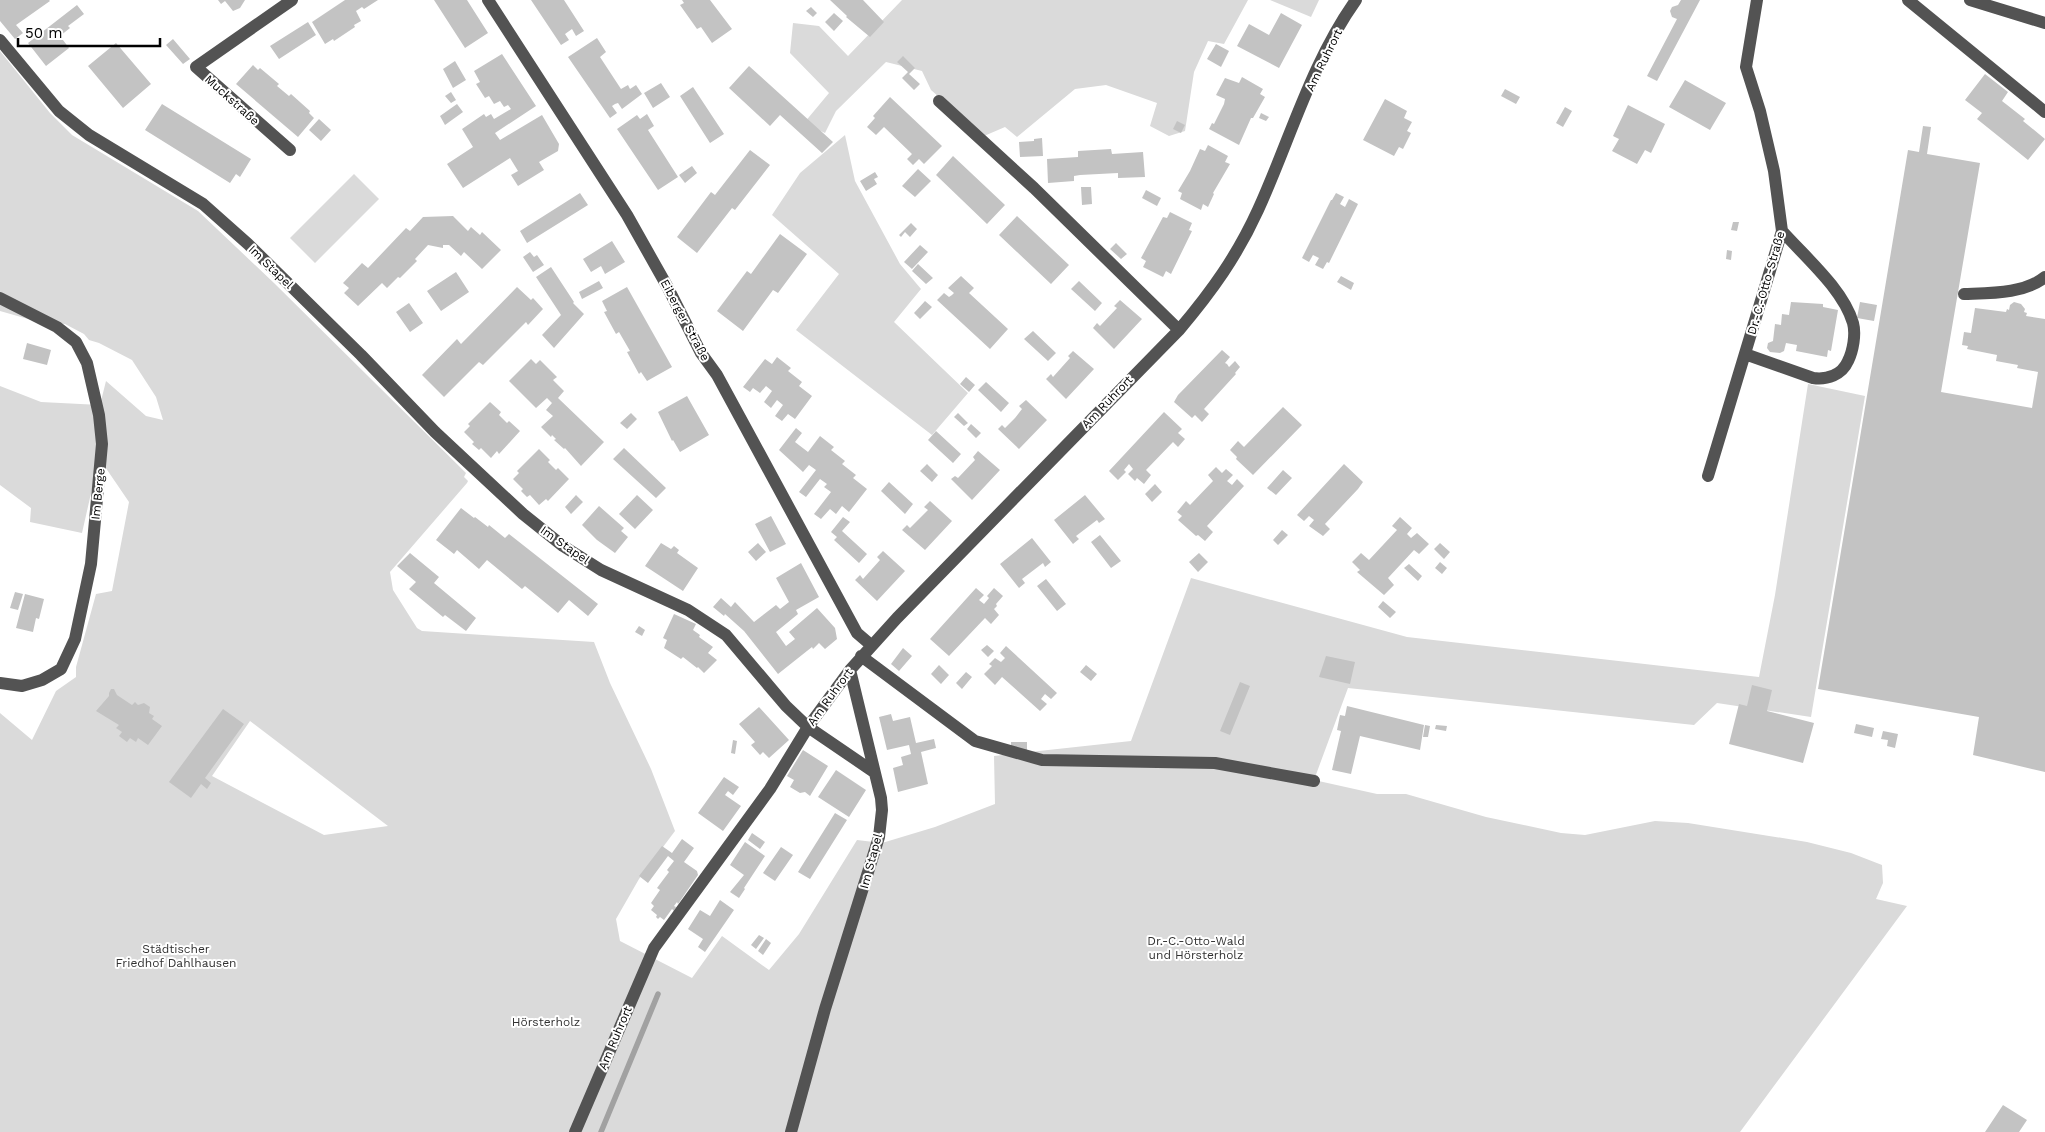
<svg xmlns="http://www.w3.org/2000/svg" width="2045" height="1132" font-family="'Work Sans',sans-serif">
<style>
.green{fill:#dadada;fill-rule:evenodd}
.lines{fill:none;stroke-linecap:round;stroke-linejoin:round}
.stream{stroke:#a1a1a1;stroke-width:5.5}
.building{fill:#c3c3c3}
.minor{stroke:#535353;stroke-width:12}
.labels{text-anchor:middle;stroke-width:4;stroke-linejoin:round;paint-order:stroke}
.street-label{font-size:12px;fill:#000;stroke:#fff}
.park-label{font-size:12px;fill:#313131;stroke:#fff}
</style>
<rect width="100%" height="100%" fill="#fff"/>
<path class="green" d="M902 0H1248L1224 44 1208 41 1194 72 1185 131 1169 136 1150 126 1157 103 1106 85 1075 89 1017 137 1005 127 984 136 931 90 922 71 886 62 836 111 825 133 804 123 829 93 790 53 793 23 819 26 848 56Z
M1270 0H1319L1311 17Z
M0 51 50 113 72 135 198 211 274 283 466 473 464 477 468 481 467 483 390 572 393 590 417 628 422 631 594 642 610 683 651 769 675 831 639 879 616 919 620 941 692 978 722 936 769 970 799 934 857 840 882 843 935 827 995 804 994 756 1131 741 1191 578 1407 637 1759 677 1775 595 1808 384 1865 396 1811 717 1717 703 1694 725 1348 688 1314 780 1377 794H1406L1486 817 1561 833 1585 835 1655 821 1688 823 1807 842 1851 853 1882 865 1883 883 1876 899 1907 906 1740 1132H0V713L32 740 56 691 76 677V667L96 594 112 591 129 502 99 458 82 533 30 522 31 508 0 485V386L41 402 100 405 106 381 146 416 163 420 156 397 132 360 99 343 89 340 84 334 65 324 35 321 0 311ZM250 721 388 826 324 835 212 776Z
M845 135 855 181 900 264 921 289 894 322 968 393 932 435 796 330 839 274 772 215 800 173Z
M354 174 379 199 315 263 290 238Z"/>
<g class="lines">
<path class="stream" d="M601 1132 658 994"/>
</g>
<path class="building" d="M0 0H49L50 1 16 25 23 33 15 39 0 21Z
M218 0H245L240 8 233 11 225 1 221 4Z
M345 0H378L364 9 362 7 356 11 361 21 354 25 355 27 334 41 333 39 325 44 312 22Z
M434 0H467L488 33 465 48Z
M531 0H564L584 31 576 36 572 29 565 34 569 40 561 45Z
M682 0H710L732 29 712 43 701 27 697 29 680 5 684 3Z
M830 0H863L884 22 870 37 846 17 847 16Z
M1681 0H1700L1657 81 1647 76 1677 19 1672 17 1670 11 1672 7 1678 5Z
M77 5 84 14 68 26 70 28 60 36 69 48 46 66 28 43Z
M811 7 817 13 813 17 806 11Z
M834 13 843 21 834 31 825 22Z
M1281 13 1302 25 1279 68 1237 46 1249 24 1269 35Z
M308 22 316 35 279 59 270 46Z
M597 38 606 52 600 57 621 89 628 85 630 89 636 85 642 94 622 109 618 103 615 104 612 106 617 113 610 118 568 57Z
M173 39 190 59 183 64 166 45Z
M116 43 151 84 123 108 88 66Z
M1216 44 1229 51 1221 67 1207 59Z
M502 54 536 106 495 133 500 140 542 115 559 144 558 151 539 162 544 170 518 186 511 175 518 171 510 158 463 188 447 164 473 147 462 129 484 114 486 117 491 114 494 119 511 109 508 105 504 107 500 101 494 104 489 96 485 98 476 84 480 82 474 71Z
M903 56 915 68 909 74 920 84 914 90 902 78 908 72 897 62Z
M455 61 466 80 453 88 443 69Z
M253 65 258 70 260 68 279 84 277 86 289 96 291 94 310 111 309 113 314 118 298 137 236 84Z
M749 66 833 142 822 153 780 115 770 126 729 88Z
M1985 74 2008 92 2002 101 2025 119 2023 121 2045 139 2028 160 1977 119 1982 113 1965 100Z
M1242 77 1263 89 1260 94 1265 97 1253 118H1251L1239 145 1209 129 1212 123 1214 124 1224 104 1225 99 1216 95 1225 78 1239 83Z
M1685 80 1726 103 1710 130 1669 107Z
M661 83 670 97 653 108 644 93Z
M693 87 724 134 710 143 680 96Z
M1505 89 1520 97 1516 104 1501 96Z
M451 92 456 100 451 103 445 96Z
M890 97 942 146 924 164 919 159 913 165 907 159 912 154 884 127 876 135 867 127 875 118 873 116Z
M1385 99 1407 111 1404 118 1412 122 1407 131 1411 133 1403 149 1399 147 1394 156 1363 140Z
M162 104 251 159 240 177 236 174 230 183 145 130Z
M457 104 463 112 445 125 440 116Z
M1628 105 1665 124 1651 153 1645 150 1637 164 1612 151 1619 139 1613 136Z
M1565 107 1572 111 1563 127 1556 123Z
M1261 113 1269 117 1266 121 1259 118Z
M647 114 654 126 648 130 678 177 658 190 617 129 637 115 640 119Z
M319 119 331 130 321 141 309 130Z
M1177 121 1185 125 1181 133 1173 129Z
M1923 126 1931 127 1927 154 1980 163 1941 392 2032 408 2038 372 2017 368 2018 365 1996 361 1997 355 1967 349 1968 346 1962 345 1964 332 1971 333 1975 308 2006 312 2007 309 2009 310 2010 305 2014 302 2021 304 2025 309 2024 312 2027 313 2026 316 2045 319V772L1973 755 1979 717 1818 689 1908 150 1919 152Z
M1042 138 1043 156 1020 157 1019 142 1034 141V139Z
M1208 145 1228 156 1225 162 1230 164 1213 193 1214 194 1208 207 1203 204 1201 210 1180 199 1182 193 1178 191 1190 171 1200 149 1205 151Z
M1111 149 1112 154 1143 152 1145 177 1118 178V173L1080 175 1074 176V181L1048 183 1047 159 1078 157V151Z
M750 150 770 165 735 210 732 208 697 253 677 237 711 192 715 195Z
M953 156 1005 205 987 224 936 175Z
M692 166 697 173 685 183 679 175Z
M918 169 931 181 915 197 902 186Z
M875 172 878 177 874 179 877 184 866 191 860 181Z
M1081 187H1091L1092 204 1082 205Z
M1146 190 1161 198 1157 206 1142 198Z
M580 193 588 205 527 243 520 231Z
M1336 193 1344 197 1340 204 1345 207 1349 199 1358 204 1329 263 1327 262 1323 269 1315 265 1319 258 1313 255 1309 262 1302 258 1331 200H1332Z
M1170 212 1192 223 1189 230 1192 231 1171 274 1166 271 1163 277 1143 267 1146 261 1141 258 1163 217 1167 218Z
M453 216 468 231 471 227 480 235 482 232 501 250 482 269 464 252 461 256 449 245H443V248L428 245 415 259 417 261 400 278 398 277 387 288 382 283 358 306 344 293 349 288 343 283 362 263 368 268 406 228 410 231 423 217Z
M1017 216 1069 265 1051 284 999 235Z
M1733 222H1739L1737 231 1731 230Z
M911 223 917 229 910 237 905 232 901 237 899 235Z
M780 234 807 254 778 293 773 290 743 331 717 311 747 271 751 274Z
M612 241 625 262 605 274 601 266 591 272 583 259Z
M1116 243 1127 254 1121 259 1110 249Z
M920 245 928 252 912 269 904 262Z
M1727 250 1732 251 1731 260 1726 259Z
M530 252 534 257 537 255 544 265 533 272 523 257Z
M918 264 933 278 926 284 912 271Z
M551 267 574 302 573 303 584 314 554 348 542 335 561 315 536 277Z
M456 272 469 292 441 311 427 291Z
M961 276 974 288 969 293 1008 329 990 349 937 300 944 293 949 297 952 295 954 293 948 288Z
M1341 276 1354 283 1351 290 1337 282Z
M599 281 603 288 582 299 579 292Z
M1079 281 1102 303 1095 311 1071 289Z
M517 287 531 300 533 298 543 309 528 325 526 322 483 365 479 362 444 397 422 375 457 339 461 344Z
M627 287 672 367 647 381 641 372 639 374 627 352 630 351 619 332 616 334 604 312 607 311 602 301Z
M1120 300 1142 319 1114 349 1093 328 1097 323 1100 326 1117 308 1114 306Z
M925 301 932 307 920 319 914 313Z
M1791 302 1823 304V307L1838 310 1831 351 1828 350 1827 357 1796 351 1797 345 1786 343 1784 351 1780 353 1770 352 1767 348 1768 343 1773 341 1775 324 1781 325 1782 314 1789 315Z
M1860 302 1877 305 1874 321 1857 318Z
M409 303 423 323 410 332 396 312Z
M1033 331 1056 353 1048 361 1024 339Z
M27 343 51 350 47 365 23 359Z
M1222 350 1230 357 1225 363 1227 364 1229 367 1235 361 1240 367 1235 373 1236 374 1204 409 1209 414 1202 422 1195 415 1192 418 1174 402 1178 395Z
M1073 351 1094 369 1066 399 1046 379 1051 374 1053 377 1070 358 1068 356Z
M777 357 791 368 788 371 802 382 799 386 812 396 795 419 788 414 782 421 775 416 783 405 777 400 771 408 764 402 772 391 766 386 760 393 753 388 750 392 743 387 765 359 772 364Z
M531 359 536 364 540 360 557 377 553 380 564 391 558 398 604 442 581 466 565 448 564 449 554 440 556 439 552 435 551 437 541 427 553 416 546 410 552 403 547 398 536 408 509 381Z
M966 377 975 385 969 392 960 384Z
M986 382 1009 403 1001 412 978 390Z
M687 396 709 435 680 452 673 440 672 441 658 412Z
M1026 400 1047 420 1019 449 998 429 1002 425 1005 428 1015 418 1022 409 1019 406Z
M490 402 501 412 499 415 507 423 509 421 520 431 499 454 497 451 491 458 481 448 479 450 472 444 474 442 464 432 470 426 468 424Z
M1283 407 1302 425 1253 475 1236 459 1237 457 1230 450 1238 441 1244 447Z
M1164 412 1182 429 1178 433 1185 439 1178 447 1173 442 1146 470 1151 475 1144 484 1137 478 1135 481 1128 474 1133 469 1129 464 1124 470 1126 472 1118 480 1109 471Z
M631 413 637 419 627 429 620 423Z
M958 413 968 423 964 426 954 417Z
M971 424 981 433 976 438 967 429Z
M796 428 802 433 795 442 808 452 820 436 834 447 831 450 845 461 842 464 856 475 853 478 867 489 849 512 842 506 836 514 830 509 821 519 814 514 831 492 824 487 827 484 820 479 806 497 799 492 816 470 809 465 803 472 779 450Z
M936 431 961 454 953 463 928 440Z
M624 448 666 488 656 498 613 459Z
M539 449 550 460 548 462 556 470 558 468 569 479 548 501 546 499 539 505 530 495 527 497 521 491 523 489 513 479 519 473 517 471Z
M978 451 1000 470 972 500 951 479 955 476 958 478 975 460 973 457Z
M927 464 938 475 932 482 920 471Z
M1344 464 1363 482 1358 489 1325 524 1330 529 1323 536 1309 526 1314 520 1309 516 1304 521 1297 515Z
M1216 467 1222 473 1226 469 1233 475 1227 481 1232 485 1237 479 1244 486 1207 526 1213 532 1205 541 1198 535 1196 536 1178 520 1182 516 1177 512 1186 501 1190 505 1213 481 1208 475Z
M1283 470 1292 478 1276 495 1267 488Z
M889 482 913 504 905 514 881 491Z
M1155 484 1162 492 1152 502 1145 494Z
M576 495 583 502 571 514 565 507Z
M637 495 653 510 635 529 619 514Z
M1085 495 1105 519 1099 523 1097 520 1076 536 1079 539 1073 544 1054 520Z
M930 501 952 521 925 550 902 530 907 525 910 528 928 510 924 507Z
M599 506 624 528 621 531 628 537 615 553 597 540 582 525Z
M461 508 474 518 475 517 488 527 489 525 505 538 509 534 598 604 588 616 569 600 558 613 525 586 522 589 487 560 479 569 457 550 454 554 436 540Z
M771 516 786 544 770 552 755 524Z
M843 517 850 522 842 531 867 554 859 563 834 540 837 537 831 532Z
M1400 517 1412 528 1407 534 1411 538 1417 533 1429 544 1419 554 1414 550 1388 578 1394 585 1384 595 1357 572 1360 570 1352 562 1361 553 1369 560 1397 530 1392 526Z
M1282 530 1288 535 1278 545 1273 540Z
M1100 535 1121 561 1111 568 1091 542Z
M1032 538 1051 562 1045 567 1043 563 1022 579 1025 583 1019 588 1000 564Z
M661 543 671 549 674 546 679 550 677 553 698 568 683 591 645 566Z
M758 543 766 552 756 561 748 552Z
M1440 543 1450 552 1444 559 1434 549Z
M883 551 905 571 877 601 855 580 860 575 863 579 880 560 877 557Z
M410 553 439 577 434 583 476 618 466 631 445 615 443 617 409 589 416 582 397 566Z
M1199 553 1208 562 1198 572 1189 562Z
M1440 562 1447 568 1442 574 1435 568Z
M801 563 819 597 796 610 798 614 776 632 786 646 795 639 789 632 817 608 835 628 837 639 825 649 819 643 813 649 812 647 778 674 744 631 725 614 724 616 713 607 721 598 731 607 735 602 754 622 776 605 780 609 789 602 776 578Z
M1409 564 1422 576 1418 581 1404 568Z
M1046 579 1066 604 1057 611 1037 586Z
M976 588 984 595 979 600 984 604 989 598 987 596 994 588 1003 596 996 604 997 606 994 609 999 615 991 624 985 618 949 656 930 639Z
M15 592 23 594 18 610 10 608Z
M25 594 44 599 39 619 36 618 33 632 16 628Z
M1383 601 1396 612 1390 618 1378 607Z
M674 614 696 624 693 630 700 635 699 637 713 647 708 653 717 660 704 673 698 667 697 668 683 657 681 659 664 648 667 640 663 638Z
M639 626 645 630 642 636 635 632Z
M987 645 994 651 988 657 981 650Z
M1006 646 1057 693 1051 699 1045 694 1041 699 1047 704 1040 711 1002 677 995 685 984 674 992 666 989 664 995 658 1001 662 1005 658 1000 653Z
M903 648 912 656 899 671 891 664Z
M1326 656 1355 662 1350 684 1319 677Z
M939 665 949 675 941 684 931 674Z
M1086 665 1097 674 1091 681 1080 672Z
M966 672 972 677 962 689 956 683Z
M1240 682 1250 686 1230 735 1220 731Z
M1752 685 1772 690 1767 711 1814 723 1803 763 1729 744 1739 704 1747 706Z
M111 689H114L117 695 132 705 135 702 138 705 144 703 150 707 149 713 154 716 152 719 162 726 148 745 138 738 136 742 130 738 127 742 119 736 122 732 116 728 119 725 96 711 109 696V693Z
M1347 706 1424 725 1420 750 1360 736 1351 774 1332 770 1341 731 1337 730 1340 715 1345 716Z
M759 707 789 740 769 758 763 752 760 755 751 745 755 742 739 724Z
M223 709 244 724 205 778 211 783 207 789 201 784 191 798 169 782Z
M891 714 893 721 910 717 916 743 934 739 936 748 921 752 928 784 898 792 893 768 903 765 901 757 911 754 909 745 887 750 879 717Z
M1856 724 1874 728 1872 737 1854 733Z
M1425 725 1430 726 1428 737H1423Z
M1436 725 1447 726 1446 731 1435 729Z
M1883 731 1898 734 1895 748 1887 746 1888 740 1881 739Z
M733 740 737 741 735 754 731 753Z
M1011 742H1027V751H1011Z
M803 750 828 766 810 796 805 792 800 793 790 787 794 780 787 776Z
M836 770 866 790 849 817 818 797Z
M724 777 739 787 733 795 728 791 725 795 741 806 723 831 698 813Z
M835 813 847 820 810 879 798 872Z
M752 833 765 842 760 849 748 840Z
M682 839 694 848 684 862 697 871 698 875 678 904 677 902 674 906 676 907 674 911 672 909 664 920 660 917 658 919 656 917 657 915 651 910 654 906 651 903 660 890 657 888 669 872 667 870 674 861 668 856 648 883 639 876 662 846 672 853Z
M745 842 765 856 744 888 745 889 739 898 730 892 744 875 730 865Z
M781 847 793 855 775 881 763 873Z
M720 900 734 910 705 952 698 947 703 939 688 929 700 910 710 916Z
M759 935 764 938 756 949 751 945Z
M766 939 771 943 763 955 758 951Z
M2003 1105 2027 1120 2019 1132H1985Z"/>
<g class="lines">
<path class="minor" d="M488 0 627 215 667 286 701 353 717 375 857 633 871 645
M1908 0 2045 112
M1970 0 2045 23
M0 40 59 111 89 135 203 204 248 244 361 355 435 432 523 514 563 546 601 570 688 610 726 635 786 706 808 727 874 772
M939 101 1034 188 1179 330
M290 150 196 67 292 0
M1964 294C1990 293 2024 294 2045 277
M0 298 57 327 76 342 87 363 99 415 102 444 91 564 75 639 61 669 42 680 22 686 0 683
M1745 354 1813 378C1827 380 1842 375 1848 361 1853 351 1856 334 1853 323 1843 289 1805 257 1782 231
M1708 476 1782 231 1774 171 1760 111 1746 67 1757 0
M861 656 975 741 1042 760 1215 763 1314 781
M575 1132 654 948 770 789 808 727 850 670 897 618 1179 330C1212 291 1237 256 1258 210 1290 140 1311 63 1356 0
M791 1132 825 1009 879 837 882 810 881 798 850 670"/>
</g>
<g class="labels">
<g class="street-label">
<text transform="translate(1324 60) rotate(-64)" y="4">Am Ruhrort</text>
<text transform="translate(232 100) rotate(42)" y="4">Muckstraße</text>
<text transform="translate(271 267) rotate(44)" y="4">Im Stapel</text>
<text transform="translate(1766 283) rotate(-74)" y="4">Dr.-C.-Otto-Straße</text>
<text transform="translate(685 320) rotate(62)" y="4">Eiberger Straße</text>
<text transform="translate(1107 402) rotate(-46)" y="4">Am Ruhrort</text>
<text transform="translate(98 494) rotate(-84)" y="4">Im Berge</text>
<text transform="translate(565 545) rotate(35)" y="4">Im Stapel</text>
<text transform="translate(830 697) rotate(-54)" y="4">Am Ruhrort</text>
<text transform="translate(871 861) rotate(-75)" y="4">Im Stapel</text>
<text transform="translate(615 1038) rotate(-67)" y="4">Am Ruhrort</text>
</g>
<g class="park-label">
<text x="1196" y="945">Dr.-C.-Otto-Wald<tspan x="1196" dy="14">und Hörsterholz</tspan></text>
<text x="176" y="953">Städtischer<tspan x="176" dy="14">Friedhof Dahlhausen</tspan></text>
<text x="546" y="1026">Hörsterholz</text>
</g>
</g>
<path d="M18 38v8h142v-8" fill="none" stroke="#000000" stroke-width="2.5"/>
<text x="25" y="38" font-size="15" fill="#000000" stroke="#ffffff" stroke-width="4" paint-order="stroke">50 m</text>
</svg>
